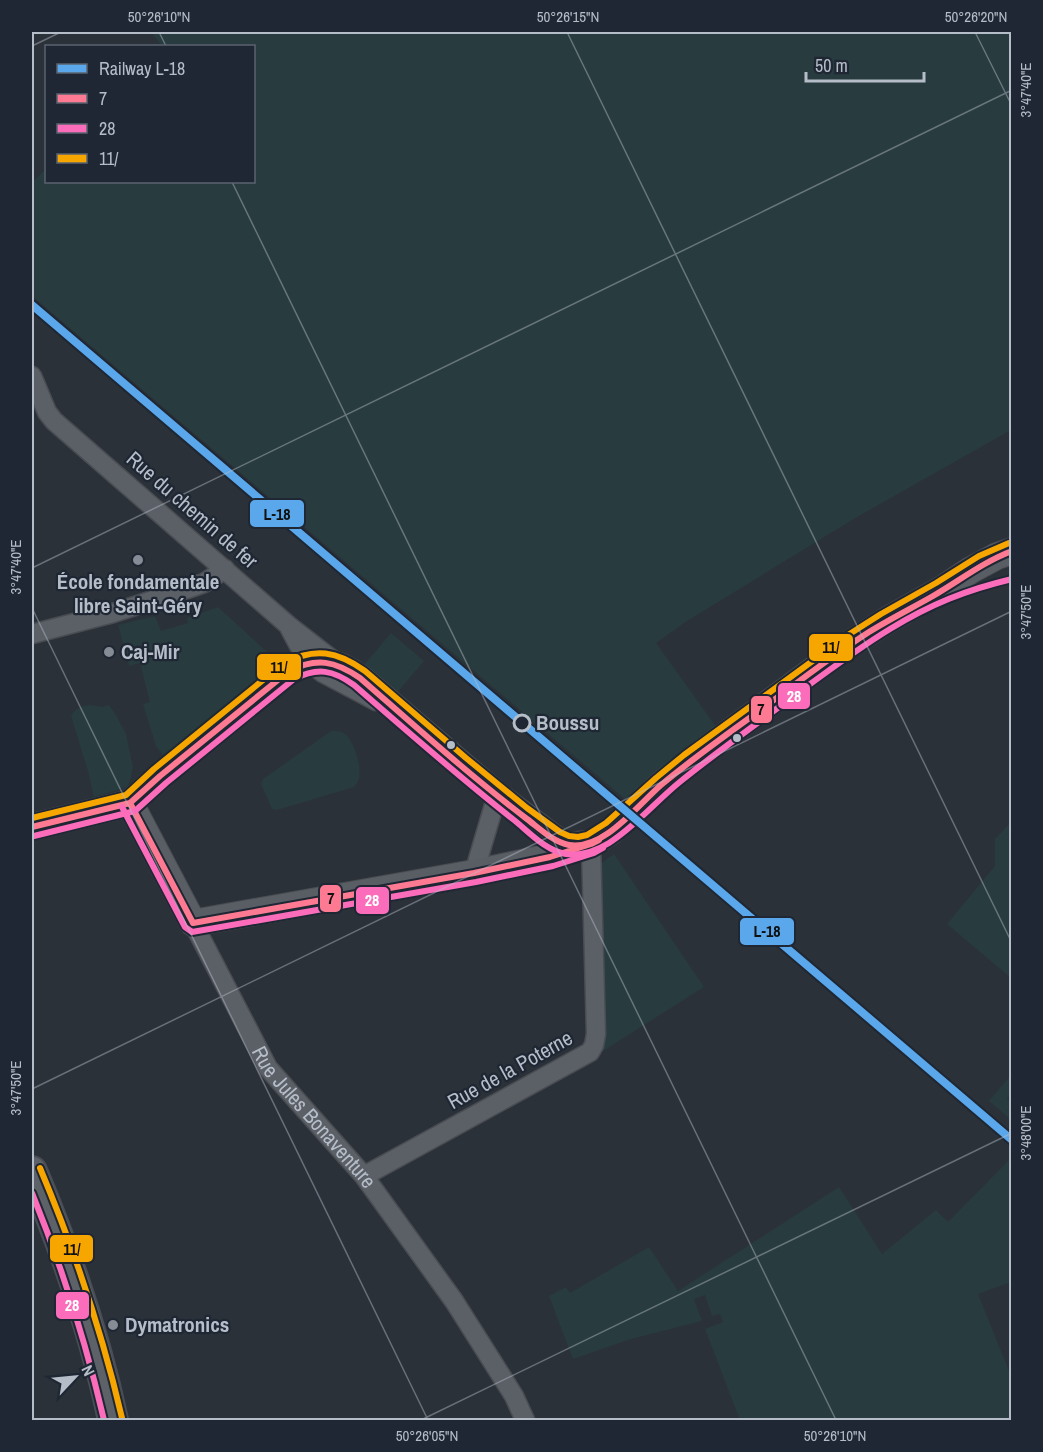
<svg xmlns="http://www.w3.org/2000/svg" width="1043" height="1452" font-family="'Archivo Narrow',sans-serif">
<style>
.green{fill:#283b3e}
.lines{fill:none;stroke-linecap:round;stroke-linejoin:round}
.street-casing{stroke:#494d53;stroke-width:21}
.secondary-casing{stroke:#494d53;stroke-width:28}
.primary-casing{stroke:#494d55;stroke-width:32}
.street{stroke:#5b5f66;stroke-width:18}
.secondary{stroke:#595e65;stroke-width:26}
.primary{stroke:#5d6168;stroke-width:28}
.bus-1-casing{stroke:#1e2733;stroke-width:10}
.bus-2-casing{stroke:#1e2733;stroke-width:10}
.bus-3-casing{stroke:#1e2733;stroke-width:10}
.bus-1{stroke:#fe7a93;stroke-width:6}
.bus-2{stroke:#fb6dba;stroke-width:6}
.bus-3{stroke:#f7a600;stroke-width:6}
.rail-1-casing{stroke:#1e2733;stroke-width:12}
.rail-1{stroke:#5aa8eb;stroke-width:8}
.ticks{fill:none;stroke:#b5bdc9;stroke-width:1.5;stroke-opacity:0.45}
.poi-dot{fill:#858c96;stroke:#1e2733;stroke-width:2}
.stop-dot{fill:#1e2733;stroke:#b5bdc9;stroke-width:3}
.bus-dot{fill:#b5bdc9;stroke:#1e2733;stroke-width:2}
.labels{text-anchor:middle;stroke-width:4.5;stroke-linejoin:round;paint-order:stroke}
.street-label{font-size:21px;fill:#b5bdc9;stroke:#1e2733}
.poi-label{font-size:21px;font-weight:bold;fill:#b5bdc9;stroke:#1e2733;text-anchor:start}
.stop-label{font-size:21px;font-weight:bold;fill:#b5bdc9;stroke:#1e2733;text-anchor:start}
.line-badge{stroke:#1e2733;stroke-width:2}
.badge-label{font-size:16px;text-anchor:middle;font-weight:bold;fill:#fff}
.pale-badge-label{font-size:16px;text-anchor:middle;font-weight:bold;fill:#111}
.neatline{fill:none;stroke:#b5bdc9;stroke-width:2}
.ticks-label{font-size:15px;text-anchor:middle;fill:#b5bdc9}
</style>
<rect width="100%" height="100%" fill="#2b3138"/>
<path class="green" d="M151 32H1011V430L857 517 687 621 656 643 717 728 625 799 32 296V182L46 169V182H254V46H162Z
M218 607 277 661 165 758 156 746 143 704 150 702 140 663 129 666 118 625 155 616 161 631 188 623 187 618Z
M391 633 424 661 396 694 363 666Z
M91 705 102 707 109 705 116 715 126 734 133 767 131 778 127 787 94 797 88 771 71 716C76 708 81 706 91 705Z
M331 731C337 731 341 731 345 734 354 740 362 768 359 779 358 782 356 784 354 787L277 810 272 809 261 784 263 779Z
M1011 822V978L947 924 995 866V839Z
M614 854 704 987 603 1051 601 1044 597 866Z
M1011 1075V1094L1007 1099 1011 1103V1120L989 1101Z
M1011 1158V1282L978 1294 1011 1376V1420H740L705 1329 723 1322 720 1314 712 1316 705 1295 694 1299 702 1321 631 1339 573 1359 549 1296 566 1287 570 1293 649 1247 678 1291 839 1187 882 1254 936 1210 948 1222Z"/>
<g class="lines">
<defs>
<g id="street">
<path d="M32 376 47 412 54 421 288 625 338 664"/>
<path d="M290 629C301 649 304 659 323 673L376 701"/>
<path d="M32 634 113 613 187 589 204 583 225 569"/>
<path d="M474 873 497 795"/>
<path id="s1" d="M193 923 268 1068 364 1176 454 1301 514 1396 525 1420"/>
<path d="M364 1176 590 1052 594 1045 596 1034 591 844"/>
</g>
<path id="secondary" d="M130 803 193 923 474 873 550 857 591 844 610 832 662 784 699 755 841 650 886 621 941 590 971 570 997 556 1012 551
M32 827 130 803 160 776 289 671C315 656 336 660 360 678L497 795 551 836 561 843 569 846 585 844"/>
<path id="primary" d="M32 1171C66 1251 95 1335 113 1420"/>
</defs>
<use href="#street" class="street-casing"/>
<use href="#secondary" class="secondary-casing"/>
<use href="#primary" class="primary-casing"/>
<use href="#street" class="street"/>
<use href="#secondary" class="secondary"/>
<use href="#primary" class="primary"/>
<defs>
<path id="bus-1" d="M130 803 193 923 474 873 550 857 591 844 599 840
M32 827 130 803 160 776 289 671C317 657 335 661 360 678 415 726 469 775 527 819 539 828 553 842 569 845 603 851 637 806 661 785 691 760 723 737 755 714 793 686 830 657 869 632 890 619 912 608 933 596 959 581 983 562 1012 551"/>
<path id="bus-2" d="M122 807 185 927 192 932 476 882 553 866 594 853 603 848
M34 836 135 811 166 783 294 679C318 667 333 670 354 685 407 731 459 777 514 820 529 832 546 851 566 854 582 856 596 851 609 843 636 826 657 800 681 781 713 755 747 731 779 707 816 680 852 652 890 629 931 604 966 590 1012 579
M32 1193C62 1267 86 1343 104 1420"/>
<path id="bus-3" d="M32 818 126 795 154 769 284 663C315 647 337 651 365 671L466 758 527 808 560 832 569 836 578 837 587 835 606 823 656 778 684 755 848 635 881 614 936 583 979 556 1009 543
M40 1168C74 1249 102 1332 122 1418"/>
</defs>
<use href="#bus-1" class="bus-1-casing"/>
<use href="#bus-2" class="bus-2-casing"/>
<use href="#bus-3" class="bus-3-casing"/>
<use href="#bus-1" class="bus-1"/>
<use href="#bus-2" class="bus-2"/>
<use href="#bus-3" class="bus-3"/>
<defs>
<path id="rail-1" d="M32 305 1012 1140"/>
</defs>
<use href="#rail-1" class="rail-1-casing"/>
<use href="#rail-1" class="rail-1"/>
</g>
<path class="ticks" d="M159 32 166 46M567 32 1012 943M975 32 1012 106M32 46 61 32M232 182 836 1420M32 568 1012 90M32 608 428 1420M32 1089 1012 611M421 1420 1012 1133"/>
<g class="poi-dot">
<circle cx="138" cy="560" r="6"/>
<circle cx="109" cy="652" r="6"/>
<circle cx="113" cy="1325" r="6"/>
</g>
<circle class="stop-dot" cx="522" cy="723" r="8"/>
<g class="bus-dot">
<circle cx="737" cy="738" r="5"/>
<circle cx="451" cy="745" r="5"/>
</g>
<g class="labels">
<g class="street-label">
<text transform="translate(192 510) rotate(41)" y="7">Rue du chemin de fer</text>
<text transform="translate(510 1070) rotate(-29)" y="7">Rue de la Poterne</text>
<text dy="7" stroke="none"><textPath href="#s1" startOffset="230">Rue Jules Bonaventure</textPath></text>
</g>
<g class="poi-label">
<text x="138" y="589" text-anchor="middle">École fondamentale<tspan x="138" dy="24">libre Saint-Géry</tspan></text>
<text x="121" y="659">Caj-Mir</text>
<text x="125" y="1332">Dymatronics</text>
</g>
<g class="stop-label">
<text x="536" y="730">Boussu</text>
</g>
</g>
<g class="line-badge">
<rect x="249" y="499" width="56" height="29" rx="6" fill="#5aa8eb"/>
<rect x="808" y="633" width="46" height="29" rx="6" fill="#f7a600"/>
<rect x="256" y="653" width="46" height="28" rx="6" fill="#f7a600"/>
<rect x="777" y="682" width="34" height="28" rx="6" fill="#fb6dba"/>
<rect x="750" y="695" width="23" height="29" rx="6" fill="#fe7a93"/>
<rect x="319" y="884" width="23" height="29" rx="6" fill="#fe7a93"/>
<rect x="355" y="886" width="35" height="29" rx="6" fill="#fb6dba"/>
<rect x="739" y="917" width="56" height="29" rx="6" fill="#5aa8eb"/>
<rect x="49" y="1234" width="45" height="29" rx="6" fill="#f7a600"/>
<rect x="55" y="1291" width="35" height="29" rx="6" fill="#fb6dba"/>
</g>
<g class="badge-label">
<text x="794" y="702">28</text>
<text x="372" y="906">28</text>
<text x="72" y="1311">28</text>
</g>
<g class="pale-badge-label">
<text x="277" y="520">L-18</text>
<text x="831" y="653">11/</text>
<text x="279" y="673">11/</text>
<text x="761" y="715">7</text>
<text x="331" y="904">7</text>
<text x="767" y="937">L-18</text>
<text x="72" y="1255">11/</text>
</g>
<rect width="1043" height="1452" fill="none" stroke="#1e2733" stroke-width="66"/>
<rect x="45" y="45" width="210" height="138" fill="#1e2733" stroke="#5a636f" stroke-width="1.5"/>
<rect x="57" y="64" width="30" height="9" fill="#5aa8eb" stroke="#5a636f" stroke-width="1.5"/>
<text x="99" y="75" font-size="18" fill="#b5bdc9">Railway L-18</text>
<rect x="57" y="94" width="30" height="9" fill="#fe7a93" stroke="#5a636f" stroke-width="1.5"/>
<text x="99" y="105" font-size="18" fill="#b5bdc9">7</text>
<rect x="57" y="124" width="30" height="9" fill="#fb6dba" stroke="#5a636f" stroke-width="1.5"/>
<text x="99" y="135" font-size="18" fill="#b5bdc9">28</text>
<rect x="57" y="154" width="30" height="9" fill="#f7a600" stroke="#5a636f" stroke-width="1.5"/>
<text x="99" y="165" font-size="18" fill="#b5bdc9">11/</text>
<g transform="translate(75 1377) rotate(64)" stroke="#1e2733" stroke-width="4.5" paint-order="stroke">
<path d="M0-4.5L10 22L0 15L-10 22Z" fill="#b5bdc9"/>
<text y="-9" font-size="16" font-weight="bold" text-anchor="middle" fill="#b5bdc9">N</text>
</g>
<path d="M806 72v9h118v-9" fill="none" stroke="#b5bdc9" stroke-width="3"/>
<text x="815" y="72" font-size="18" fill="#b5bdc9" stroke="#1e2733" stroke-width="4.5" paint-order="stroke">50 m</text>
<rect x="33" y="33" width="977" height="1386" class="neatline"/>
<g class="ticks-label">
<text x="159" y="22">50°26'10"N</text>
<text x="568" y="22">50°26'15"N</text>
<text x="976" y="22">50°26'20"N</text>
<text transform="translate(1026 90) rotate(-90)" y="5">3°47'40"E</text>
<text transform="translate(16 567) rotate(-90)" y="5">3°47'40"E</text>
<text transform="translate(1026 612) rotate(-90)" y="5">3°47'50"E</text>
<text transform="translate(16 1088) rotate(-90)" y="5">3°47'50"E</text>
<text transform="translate(1026 1133) rotate(-90)" y="5">3°48'00"E</text>
<text x="427" y="1441">50°26'05"N</text>
<text x="835" y="1441">50°26'10"N</text>
</g>
</svg>
